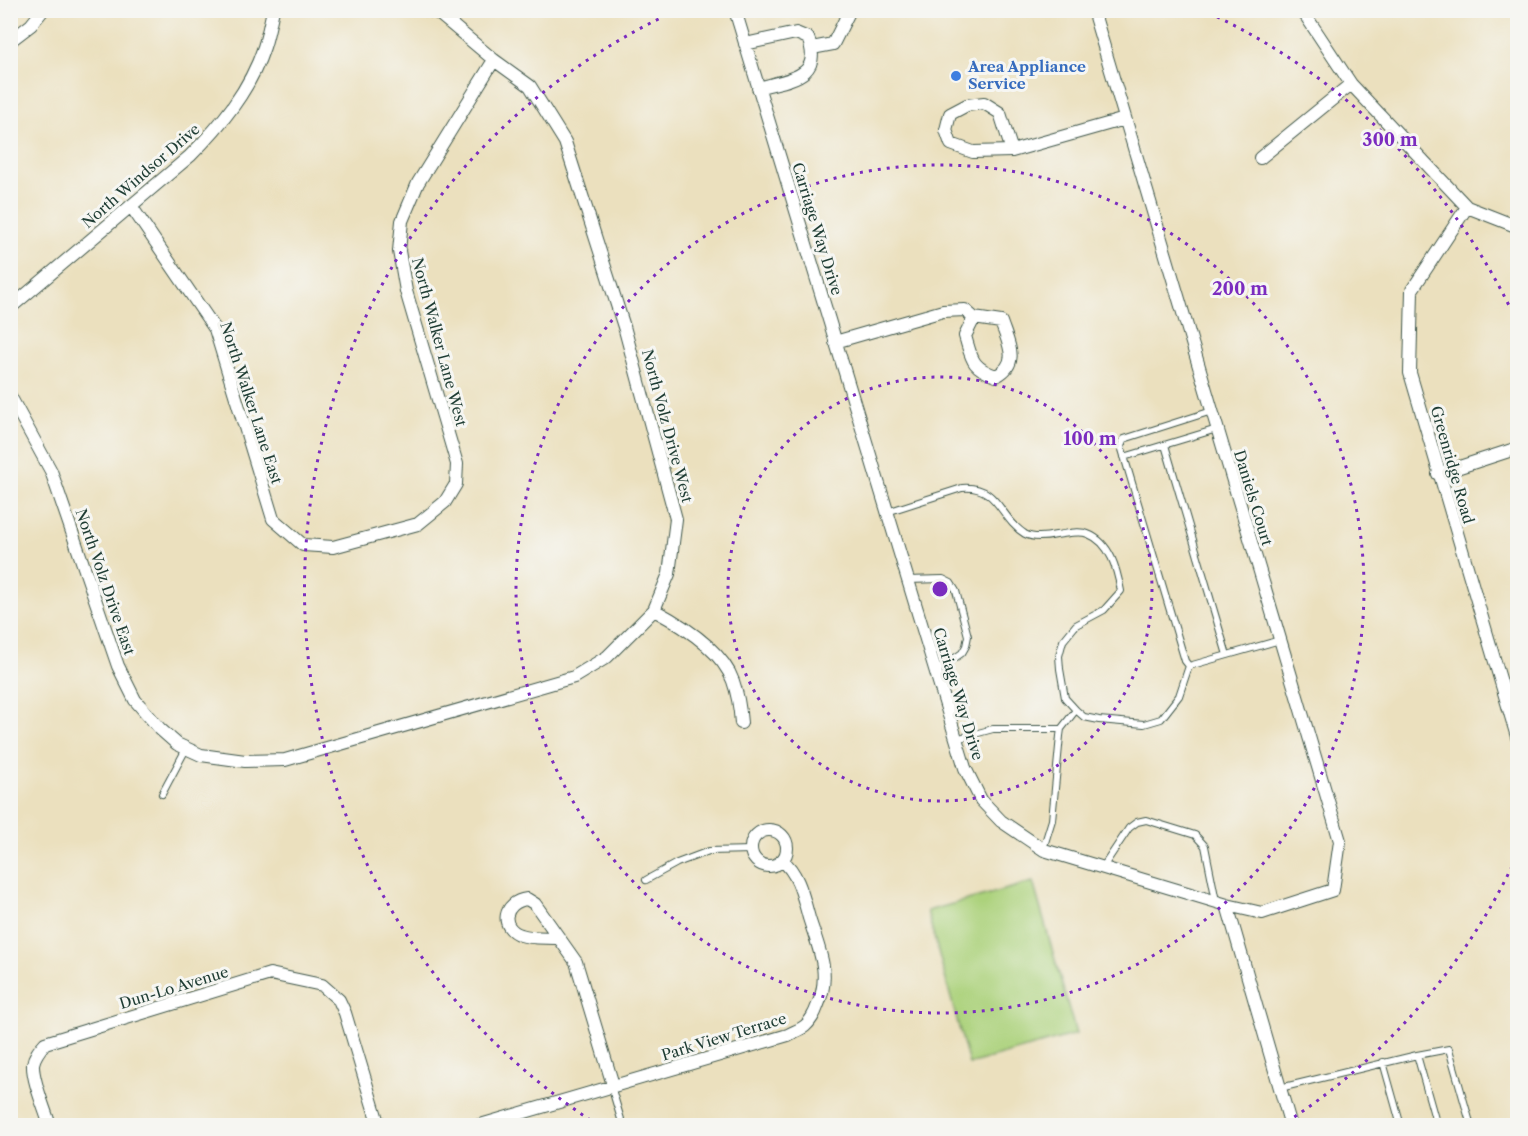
<svg xmlns="http://www.w3.org/2000/svg" width="1528" height="1136" font-family="'Libre Caslon Text',serif">
<style>
.green{fill:#acd27c;stroke:#668858;stroke-width:1.5}
.lines{fill:none;stroke-linecap:round;stroke-linejoin:round}
.lane-casing{stroke:#3e5549;stroke-width:8}
.street-casing{stroke:#3e5549;stroke-width:14}
.lane{stroke:#fff;stroke-width:6}
.street{stroke:#fff;stroke-width:12}
.ring{fill:none;stroke:#7b2cbf;stroke-width:3;stroke-dasharray:3 6}
.shop-dot{fill:#3f7fe0;stroke:#f6f6f2;stroke-width:2}
.labels{text-anchor:middle;stroke-width:6;stroke-linejoin:round;paint-order:stroke}
.shop-label{font-size:15px;font-weight:bold;fill:#366cbe;stroke:#f6f6f2;text-anchor:start}
.street-label{font-size:15px;fill:#1f3d34;stroke:#f6f6f2}
.centre{fill:#7b2cbf;stroke:#f6f6f2;stroke-width:3}
.ring-label{font-size:18px;text-anchor:middle;font-weight:bold;fill:#7b2cbf;stroke:#f6f6f2;stroke-width:6;stroke-linejoin:round;paint-order:stroke}
</style>
<rect width="100%" height="100%" fill="#f6f6f2"/>
<filter id="ink" filterUnits="userSpaceOnUse"><feTurbulence type="fractalNoise" baseFrequency=".0167" numOctaves="2"/><feDisplacementMap in="SourceGraphic" scale="12" xChannelSelector="R" yChannelSelector="G"/><feConvolveMatrix kernelMatrix="1 2 1 2 8 2 1 2 1" color-interpolation-filters="sRGB"/></filter>
<filter id="wash" filterUnits="userSpaceOnUse"><feTurbulence type="fractalNoise" baseFrequency=".008" numOctaves="4" result="noise"/><feDisplacementMap in="SourceGraphic" scale="24" xChannelSelector="R" yChannelSelector="G"/><feGaussianBlur stdDeviation="1.35" result="paint"/><feColorMatrix in="noise" values="0 0 0 0 0 0 0 0 0 0 0 0 0 0 0 0 0 1.4 0 .05"/><feComposite in="paint" operator="in"/></filter>
<g filter="url(#wash)">
<rect width="100%" height="100%" fill="#ebe0be"/>
<path class="green" d="M1033 882 1076 1034 969 1064 927 911Z"/>
</g>
<g filter="url(#ink)">
<g class="lines">
<defs>
<path id="lane" d="M1165 445 1227 655
M1124 457 1217 429
M887 512 962 488C999 485 999 518 1025 534 1034 539 1047 537 1056 535 1066 534 1079 530 1088 534 1111 543 1117 570 1121 591L1104 610 1076 625 1063 641 1059 656 1060 669 1065 698 1076 710 1084 717 1099 720 1144 724 1161 719 1179 696 1189 666
M907 580 943 579 951 583 956 591 968 636 966 646 962 653 936 671
M1189 666 1185 661 1121 446 1124 439 1212 411
M1189 666 1280 640
M956 739 993 729H1061
M162 794 186 749
M1043 849 1052 820 1060 736 1061 729 1076 710
M1103 867 1129 828 1137 822 1146 820 1195 835 1205 846 1216 901
M646 880 677 863 709 851 752 850
M1417 1055 1449 1049 1471 1126
M1383 1062 1401 1126
M611 1086 623 1126
M1280 1088 1417 1055 1437 1126"/>
<path id="street" d="M735 10 965 768 981 800 1001 821 1044 850 1227 905 1262 913 1333 890 1340 841 1093 10
M1302 10 1351 84 1467 207 1518 227
M10 41 31 25 43 10
M745 44 796 33 808 38C824 78 788 79 758 88
M812 48 833 44 850 10
M1012 151 1000 113 984 103 967 105 950 114 946 130 951 144 973 152 1012 151 1125 119
M1260 158 1351 84
M131 206 215 329 273 519 303 545 333 547 418 524 445 502 456 484 457 464 406 291 399 251 402 221 418 183 494 60
M1467 207 1412 290 1410 373 1518 740
M10 308 190 156C221 125 250 90 264 47 268 35 270 23 273 10
M835 342 943 311 965 310 974 318 1001 322C1008 343 1021 363 996 376 971 367 972 359 965 336L974 318
M10 396 51 471 118 666 135 700 160 729 177 744 201 755 245 761 285 760 574 677 607 657 654 610 669 574 676 519 625 330 565 142 530 86 494 60 438 13 426 10
M1438 474 1518 448
M654 610C682 625 722 650 733 681 738 695 740 709 741 723
M751 848a18 18 0 1 1 36 0a18 18 0 1 1-36 0Z
M1227 905 1291 1126
M559 938C547 937 532 939 521 935 499 928 503 902 527 899L535 904 576 962 613 1085
M50 1126C45 1109 32 1080 33 1064 34 1056 39 1050 45 1043L270 974 322 985 339 1000 345 1013 379 1126
M477 1126 788 1035C793 1032 800 1030 805 1026 810 1022 815 1013 817 1007 832 974 819 950 809 918 803 897 799 874 782 860"/>
</defs>
<use href="#lane" class="lane-casing"/>
<use href="#street" class="street-casing"/>
<use href="#lane" class="lane"/>
<use href="#street" class="street"/>
</g>
</g>
<g class="ring">
<circle cx="940" cy="589" r="212"/>
<circle cx="940" cy="589" r="424"/>
<path d="M1516 858A636 636 0 0 1 1282 1125M598 1125A636 636 0 0 1 671 13M1209 13A636 636 0 0 1 1516 320"/>
</g>
<circle class="shop-dot" cx="956" cy="76" r="6"/>
<g class="labels">
<g class="shop-label">
<text x="968" y="72">Area Appliance<tspan x="968" dy="17">Service</tspan></text>
</g>
<g class="street-label">
<text transform="translate(141 176) rotate(-41)" y="5">North Windsor Drive</text>
<text transform="translate(817 229) rotate(73)" y="5">Carriage Way Drive</text>
<text transform="translate(439 342) rotate(75)" y="5">North Walker Lane West</text>
<text transform="translate(251 403) rotate(72)" y="5">North Walker Lane East</text>
<text transform="translate(667 426) rotate(75)" y="5">North Volz Drive West</text>
<text transform="translate(1452 465) rotate(74)" y="5">Greenridge Road</text>
<text transform="translate(1253 498) rotate(73)" y="5">Daniels Court</text>
<text transform="translate(105 582) rotate(71)" y="5">North Volz Drive East</text>
<text transform="translate(958 694) rotate(73)" y="5">Carriage Way Drive</text>
<text transform="translate(174 988) rotate(-17)" y="5">Dun-Lo Avenue</text>
<text transform="translate(724 1037) rotate(-17)" y="5">Park View Terrace</text>
</g>
</g>
<circle cx="940" cy="589" r="9" class="centre"/>
<g class="ring-label">
<text x="1390" y="146">300 m</text>
<text x="1240" y="295">200 m</text>
<text x="1090" y="445">100 m</text>
</g>
<rect width="1528" height="1136" fill="none" stroke="#f6f6f2" stroke-width="36"/>
</svg>
